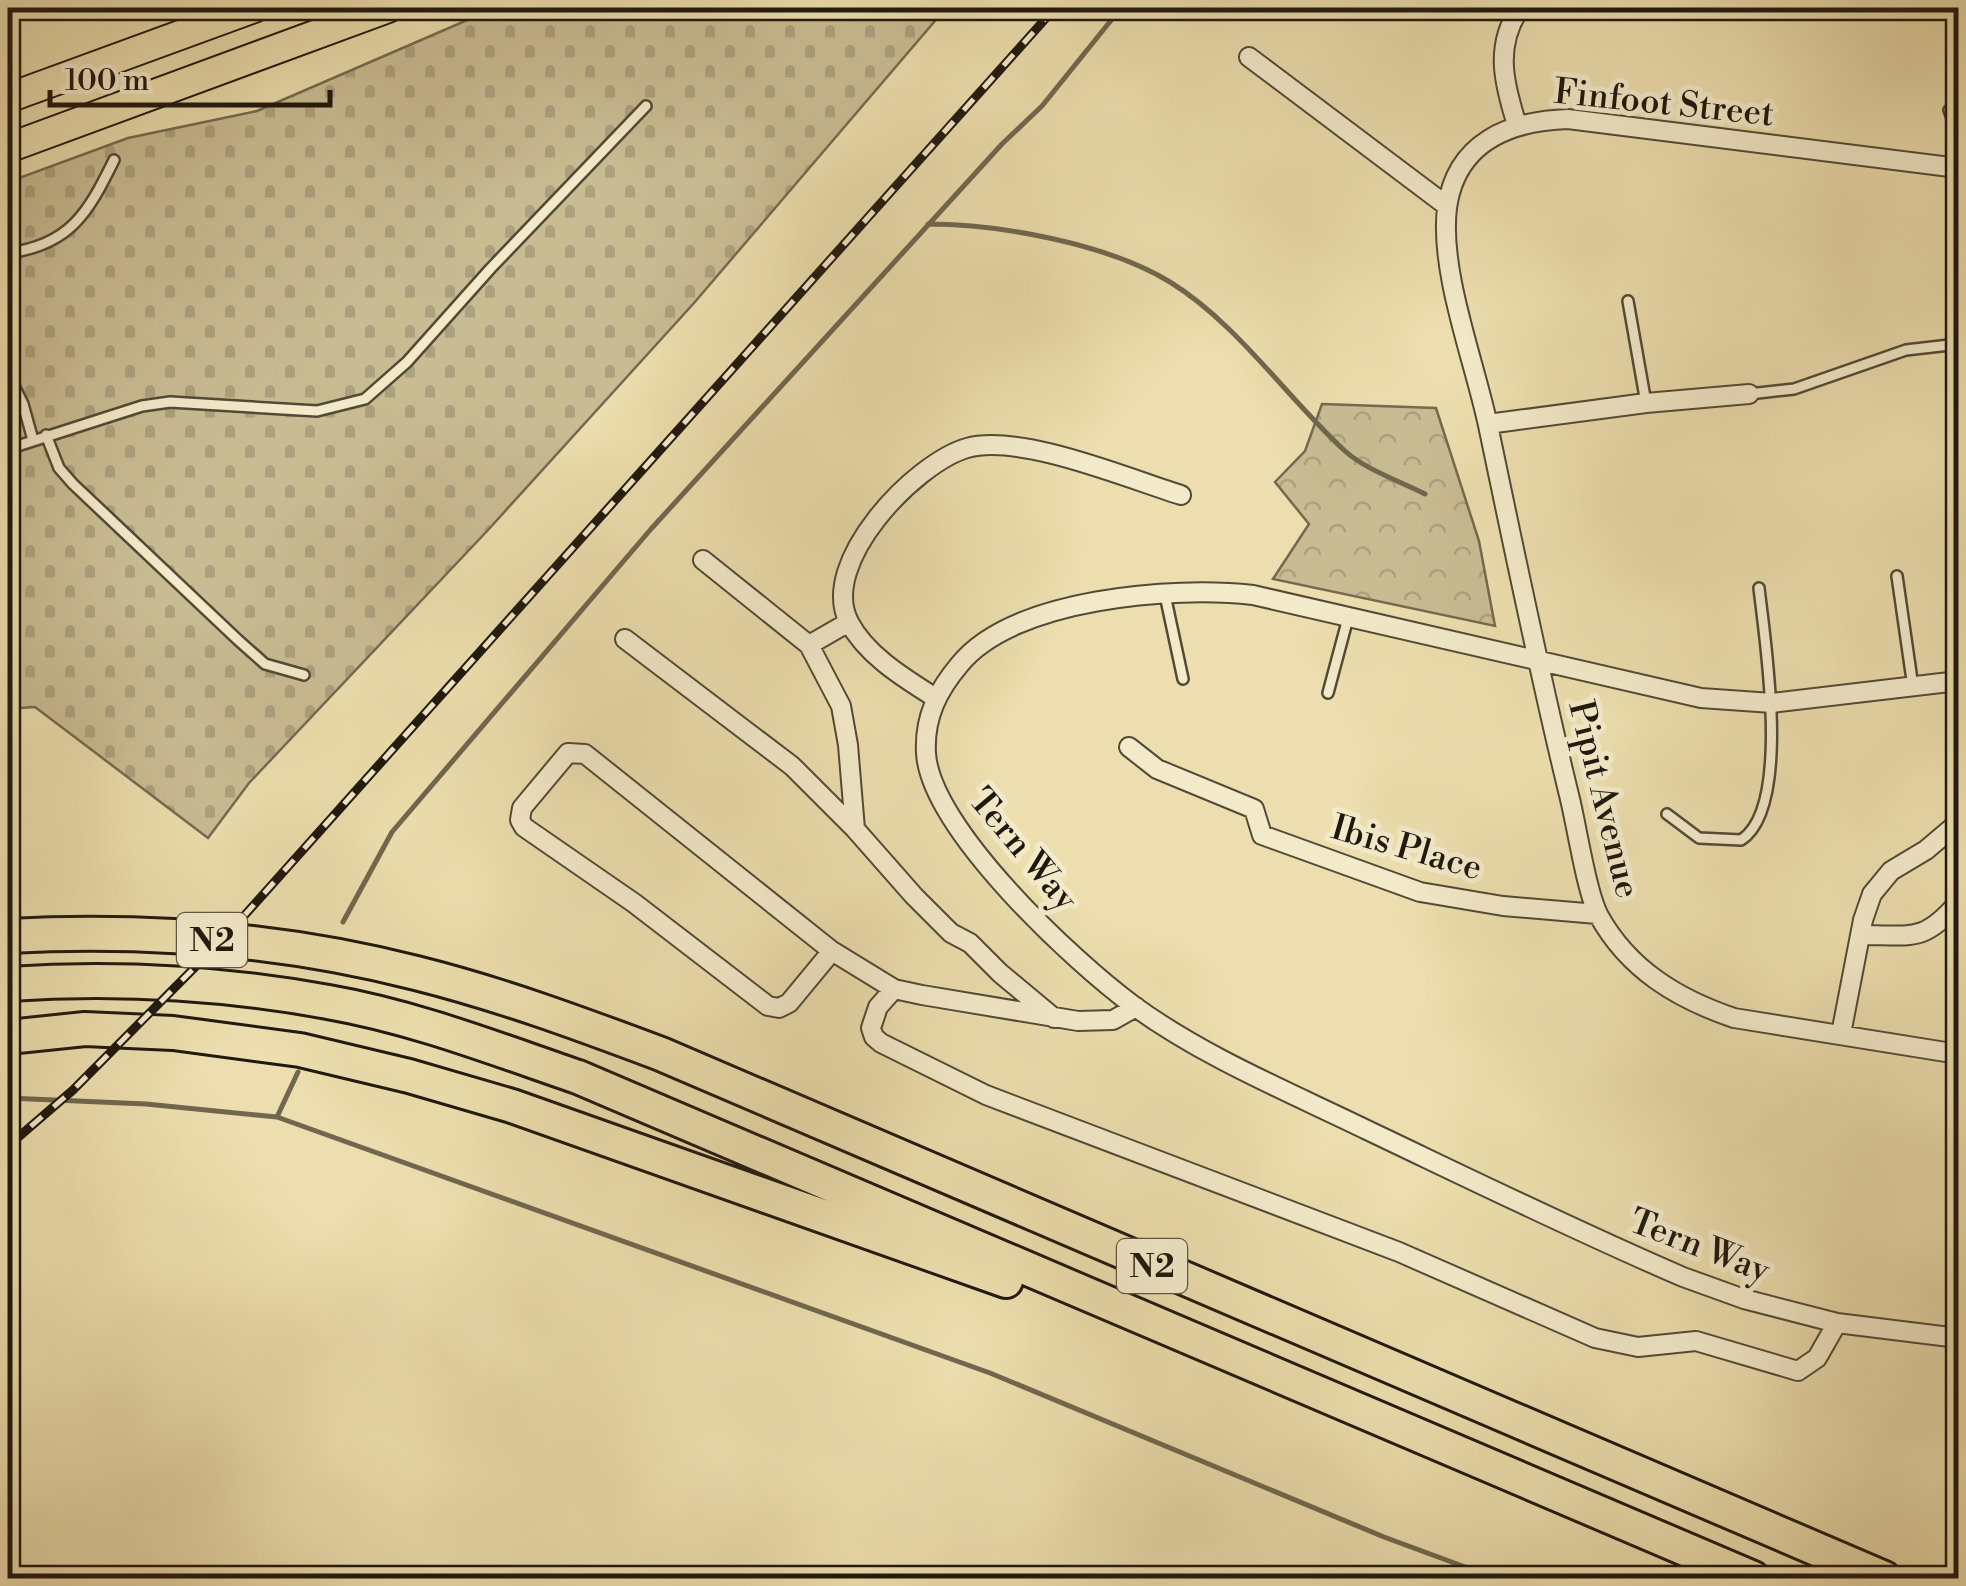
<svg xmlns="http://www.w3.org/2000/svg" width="1966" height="1586" font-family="'Libre Bodoni',serif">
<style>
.forest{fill:url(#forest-crowns);stroke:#746a50;stroke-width:2.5}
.cemetery{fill:url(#cemetery-stones);stroke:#746a50;stroke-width:2.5}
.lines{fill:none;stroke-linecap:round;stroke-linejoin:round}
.stream{stroke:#70674e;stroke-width:5}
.service-casing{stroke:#524a36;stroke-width:14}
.minor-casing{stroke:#524a36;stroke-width:22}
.trunk-casing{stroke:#1f180e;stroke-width:32}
.motorway-casing{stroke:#1f180e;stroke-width:38}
.service{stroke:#f3eaca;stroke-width:9}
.minor{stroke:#f3eaca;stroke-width:18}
.trunk{stroke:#ecdeae;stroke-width:28}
.motorway{stroke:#ecdeae;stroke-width:32}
.rail-casing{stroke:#1f180e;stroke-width:9}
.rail{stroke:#f3eaca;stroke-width:5;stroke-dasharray:15;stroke-linecap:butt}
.labels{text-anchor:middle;stroke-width:10;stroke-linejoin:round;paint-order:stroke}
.shield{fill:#f3eaca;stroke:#5f5746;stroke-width:2.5}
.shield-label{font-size:32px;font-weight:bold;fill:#1f180e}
.street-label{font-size:35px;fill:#1f180e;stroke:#f3eaca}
</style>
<defs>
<pattern id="forest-crowns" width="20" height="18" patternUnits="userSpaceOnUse" patternTransform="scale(2.5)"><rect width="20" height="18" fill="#c9bc93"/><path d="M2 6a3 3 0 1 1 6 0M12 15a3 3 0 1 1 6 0" fill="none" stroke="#aca17e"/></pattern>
<pattern id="cemetery-stones" width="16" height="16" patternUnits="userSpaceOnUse" patternTransform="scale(2.5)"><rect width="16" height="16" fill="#c9bc93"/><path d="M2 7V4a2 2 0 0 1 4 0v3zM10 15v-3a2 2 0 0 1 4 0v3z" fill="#aca17e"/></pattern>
</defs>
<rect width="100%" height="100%" fill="#ecdeae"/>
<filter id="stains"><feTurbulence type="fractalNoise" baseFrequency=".002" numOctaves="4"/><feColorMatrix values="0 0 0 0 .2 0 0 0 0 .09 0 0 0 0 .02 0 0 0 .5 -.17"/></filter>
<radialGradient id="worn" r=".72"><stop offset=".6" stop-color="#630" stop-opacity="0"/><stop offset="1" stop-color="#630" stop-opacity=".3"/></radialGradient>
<path class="forest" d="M1322 404 1436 408 1479 541 1495 626 1273 579 1309 524 1275 482 1305 451Z"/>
<path class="cemetery" d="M495 8H946L694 303 488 530 249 783 208 838 35 707 8 709V182L128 138 257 111Z"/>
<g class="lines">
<path class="stream" d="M928 224C1000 224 1108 244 1170 282 1238 324 1287 398 1345 451 1366 470 1400 481 1425 494
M343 922 392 832 651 529 1002 144 1042 106 1121 8
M8 1098 146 1104 277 1117 990 1373 1384 1537 1495 1578
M277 1117 298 1072"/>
<defs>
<path id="service" d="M1949 110 1958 135
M8 253C70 245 88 213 114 160
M1628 301 1646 403
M8 374 23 404 33 440
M1749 394 1794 389 1906 350 1958 344
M46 435 59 468 73 484 238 640 265 664 304 675
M8 449 142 406 170 402 317 411 365 399 407 362 491 268 646 106
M1897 576 1913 687
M1165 595 1183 679
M1328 693 1348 618
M1667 814 1699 838 1741 840C1792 808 1765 641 1759 588"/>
<path id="minor" d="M1249 57 1447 206
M1517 125C1504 84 1494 46 1520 8
M1958 168 1568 119C1509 121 1456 142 1447 208 1439 273 1476 365 1489 430 1515 554 1540 677 1570 799 1577 828 1587 894 1599 916 1629 970 1678 999 1734 1018L1958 1054
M1488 424 1646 403 1749 394
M703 560 809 645
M849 622 809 645 841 706 848 745 855 829 914 896 951 933 970 943 1000 973 1054 1018
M625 639 792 766 855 829
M1958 681 1772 703 1701 698 1253 595C1174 586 1014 598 960 664 938 690 924 717 926 753 930 828 1074 962 1134 1006 1204 1057 1289 1092 1367 1130 1472 1180 1576 1231 1683 1277L1744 1299 1837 1323 1958 1338
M934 697C904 678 866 655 849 622 818 563 915 463 967 448 1020 433 1129 479 1181 495
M1129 747 1157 769 1254 809 1262 835 1420 892 1503 906 1597 914
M1861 935C1912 935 1923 943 1958 903
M832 951 585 754 568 753 522 808 520 820 524 827 634 903 768 1006 779 1008 789 1003 832 951 894 989 922 995 1078 1021 1113 1020 1136 1007
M894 989 878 1007 871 1028 874 1037 881 1043 986 1095 1399 1252 1595 1338 1638 1347 1696 1341 1798 1371 1817 1358 1837 1323
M1841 1034 1863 920 1872 894 1891 871 1926 850 1958 823"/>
<path id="trunk" d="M8 98 254 8
M8 148 388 8"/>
<path id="motorway" d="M8 936C143 929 284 939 416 973 500 994 581 1024 661 1054L1884 1578
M8 984C113 977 224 983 328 1002 414 1017 496 1049 578 1077L1753 1578
M8 1037 85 1029 173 1033 300 1050 409 1076 512 1106 1006 1281"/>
</defs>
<use href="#service" class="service-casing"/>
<use href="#minor" class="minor-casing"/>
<use href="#trunk" class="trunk-casing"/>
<use href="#motorway" class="motorway-casing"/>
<use href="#service" class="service"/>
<use href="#minor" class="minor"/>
<use href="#trunk" class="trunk"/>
<use href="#motorway" class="motorway"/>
<defs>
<path id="rail" d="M8 1146 73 1090 226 936 1055 8"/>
</defs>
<use href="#rail" class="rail-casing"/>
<use href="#rail" class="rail"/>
</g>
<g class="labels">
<g class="shield">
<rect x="177" y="913" width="70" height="54" rx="8"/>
<rect x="1117" y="1239" width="70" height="54" rx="8"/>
</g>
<g class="shield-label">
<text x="212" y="951">N2</text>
<text x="1152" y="1277">N2</text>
</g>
<g class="street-label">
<text transform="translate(1664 102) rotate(6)" y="12">Finfoot Street</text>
<text transform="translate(1605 799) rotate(76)" y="12">Pipit Avenue</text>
<text transform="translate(1407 847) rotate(16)" y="12">Ibis Place</text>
<text transform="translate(1024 849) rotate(50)" y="12">Tern Way</text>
<text transform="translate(1700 1245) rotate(21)" y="12">Tern Way</text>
</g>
</g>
<rect width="1966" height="1586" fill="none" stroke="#ecdeae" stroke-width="40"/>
<rect x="10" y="10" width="1946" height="1566" fill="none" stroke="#1f180e" stroke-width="5"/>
<rect x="20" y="20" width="1926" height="1546" fill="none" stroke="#1f180e" stroke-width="2.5"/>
<path d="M50 90v15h280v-15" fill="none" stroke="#1f180e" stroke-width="5"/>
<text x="65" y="90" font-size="30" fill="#1f180e" stroke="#f3eaca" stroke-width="8" paint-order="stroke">100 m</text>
<rect width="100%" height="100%" filter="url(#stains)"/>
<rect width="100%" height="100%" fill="url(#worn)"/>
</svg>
